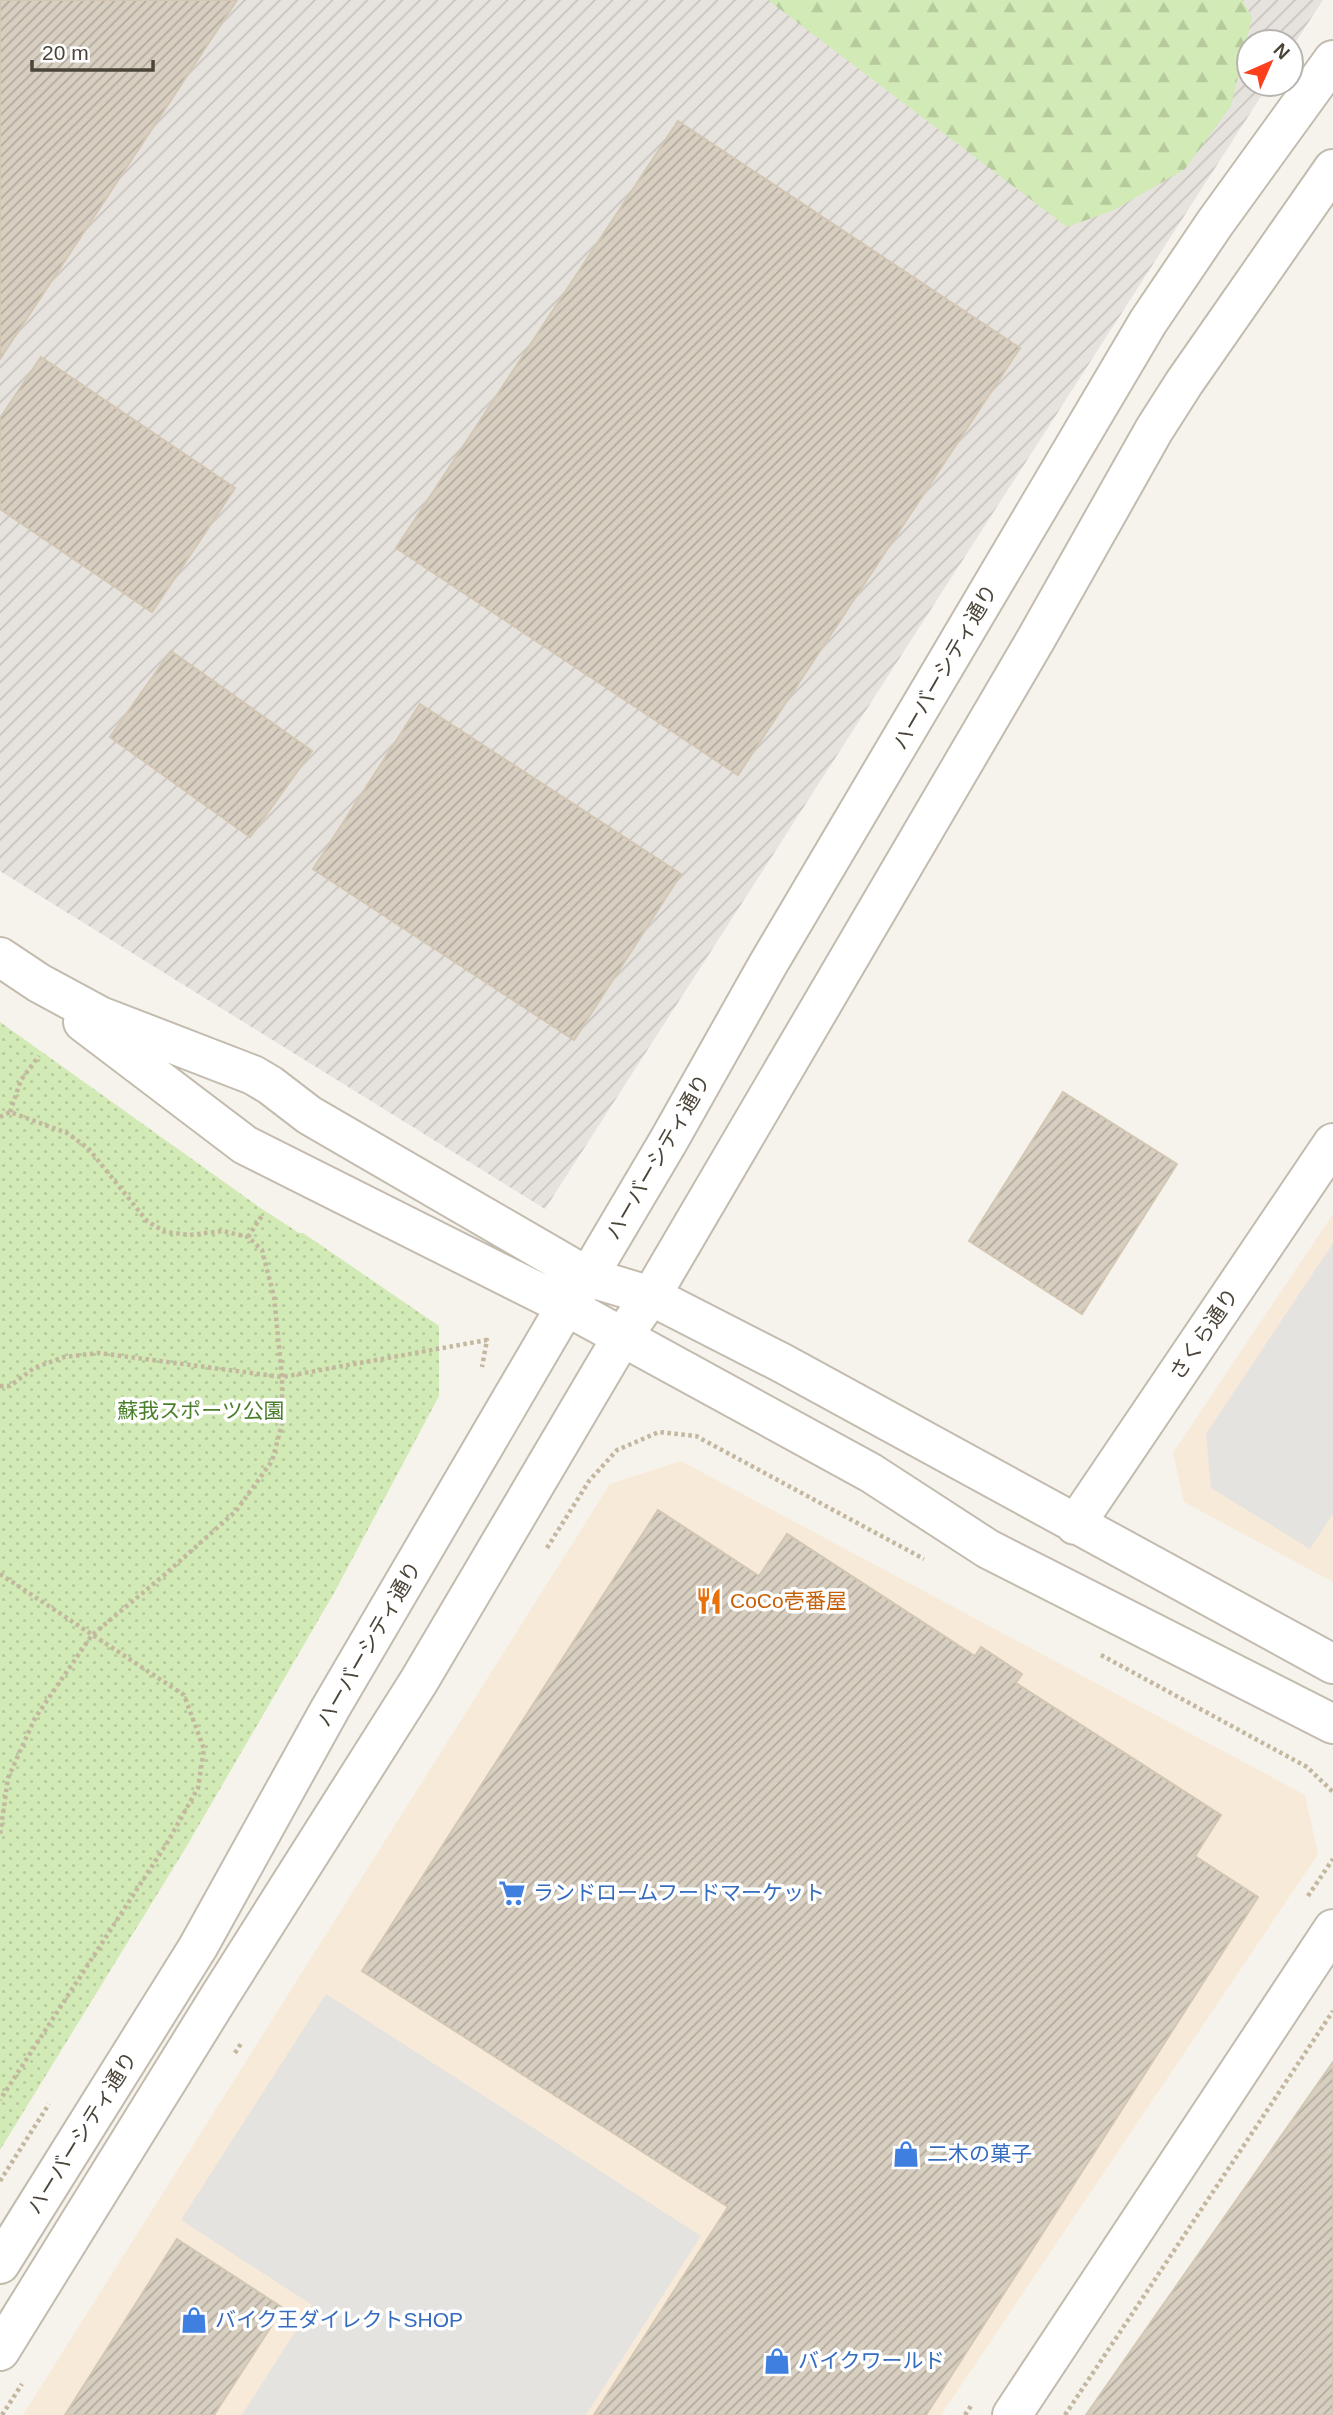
<svg xmlns="http://www.w3.org/2000/svg" width="1333" height="2415" font-family="Helvetica,'Noto Sans JP',sans-serif">
<style>
.commercial{fill:#f7ead8}
.industrial{fill:url(#industrial-furrows)}
.green{fill:url(#green-dots)}
.forest{fill:url(#forest-firs)}
.parking{fill:#e5e3e0}
.building{fill:url(#building-hatch);stroke:#d3c7b4;stroke-width:2}
.lines{fill:none;stroke-linecap:round;stroke-linejoin:round}
.minor-casing{stroke:#c2bbae;stroke-width:42}
.path{stroke:#c4b79f;stroke-width:4.5;stroke-dasharray:3.5 3.5;stroke-linecap:butt}
.minor{stroke:#fff;stroke-width:38}
.labels{text-anchor:middle;stroke-width:7;stroke-linejoin:round;paint-order:stroke}
.street-label{font-size:21px;fill:#4b4439;stroke:#fff}
.park-label{font-size:21px;fill:#4a7f2a;stroke:#fff}
.food-label{font-size:21px;fill:#c56008;stroke:#fff;text-anchor:start}
.shop-label{font-size:21px;fill:#366cbe;stroke:#fff;text-anchor:start}
</style>
<defs>
<pattern id="industrial-furrows" width="10" height="10" patternUnits="userSpaceOnUse" patternTransform="scale(1.75)"><rect width="10" height="10" fill="#e6e2dd"/><path d="M-1 1l2-2M0 10L10 0M9 11l2-2" fill="none" stroke="#c7c3be"/></pattern>
<pattern id="green-dots" width="8" height="8" patternUnits="userSpaceOnUse" patternTransform="scale(1.75)"><rect width="8" height="8" fill="#d2eab5"/><path d="M2 2h.1M6 6h.1" fill="none" stroke="#b6ca9c" stroke-width="1.8" stroke-linecap="round"/></pattern>
<pattern id="forest-firs" width="22" height="20" patternUnits="userSpaceOnUse" patternTransform="scale(1.75)"><rect width="22" height="20" fill="#d2eab5"/><path d="M5 1l3.5 6h-7zM16 11l3.5 6h-7z" fill="#b6ca9c"/></pattern>
<pattern id="building-hatch" width="6" height="6" patternUnits="userSpaceOnUse" patternTransform="scale(1.75)"><rect width="6" height="6" fill="#d8cfc1"/><path d="M-1 1l2-2M0 6l6-6M5 7l2-2" fill="none" stroke="#b1aa9e"/></pattern>
</defs>
<rect width="100%" height="100%" fill="#f6f3ec"/>
<path class="commercial" d="M1333 1214V1582L1184 1502 1173 1453Z
M681 1461 1305 1795 1318 1854 941 2415H23L610 1484Z"/>
<path class="industrial" d="M0 0H1323L1291 49V42H1249V84H1269L545 1209 0 871Z"/>
<path class="green" d="M0 1022 259 1207 299 1233H303L439 1326V1396L334 1593 185 1849 0 2150Z"/>
<path class="forest" d="M768 0H1242L1252 17 1231 106 1185 169 1114 210 1067 227Z"/>
<path class="parking" d="M1333 1243V1514L1310 1549 1211 1488 1206 1434Z
M326 1994 701 2236 586 2415H242L312 2305 181 2220Z"/>
<path class="building" d="M0 0H237L0 359Z
M678 121 1020 348 738 775 396 548Z
M41 357 235 488 152 612 0 509V418Z
M171 651 312 751 250 837 110 737Z
M420 704 681 874 574 1040 313 869Z
M1063 1092 1177 1164 1082 1314 969 1241Z
M658 1510 759 1576 787 1534 975 1656 981 1647 1022 1674 1016 1683 1221 1815 1195 1856 1258 1897 926 2415H594L728 2207 362 1971Z
M1333 2062V2415H1086Z
M177 2239 283 2308 214 2415H65Z"/>
<g class="lines">
<defs>
<path id="minor" d="M0 957 39 983 100 1016 253 1075 270 1085 309 1115 588 1277 651 1296 782 1363 1333 1664
M83 1022 245 1145 566 1306 871 1473 988 1549 1333 1724
M1075 1525 1333 1143
M0 2264 198 1947 330 1709 566 1306 588 1277 669 1140 767 966 1148 322 1215 223 1333 60
M0 2351 221 1994 419 1681 622 1337 651 1296 1036 639 1154 430 1184 383 1333 169
M1012 2415 1333 1929"/>
</defs>
<use href="#minor" class="minor-casing"/>
<path class="path" d="M10 1112 21 1080 39 1056
M0 1117 10 1112 67 1133 88 1148 147 1221 165 1232 190 1235 223 1231 248 1237 262 1250 274 1297 282 1377V1424L272 1461 236 1511 163 1576 92 1635 35 1718 8 1778 0 1835
M248 1237 263 1214
M0 1386H10L34 1368 64 1357 99 1353 282 1377 487 1340 482 1367
M547 1548 589 1481 617 1450 659 1432 696 1436 924 1559
M0 1574 184 1695 204 1749 198 1788 167 1843 0 2100
M1101 1655 1307 1767 1333 1792
M1308 1896 1333 1859
M235 2053 242 2042
M0 2181 49 2104
M2 2415 22 2384
M965 2415 971 2406
M1065 2415 1333 2011"/>
<use href="#minor" class="minor"/>
</g>
<defs>
<symbol id="restaurant-bare" viewBox="-9 -9 18 18"><path d="M-5-6h1v4h1v-4h1v4h1v-4h1v5L-1.5 .5V6h-2V.5L-5-1ZM5-6V6H3V1.5H1.5Q1.5-4 5-6Z" fill="#e8710a" stroke="#fff" stroke-width="2.5" paint-order="stroke"/></symbol>
<symbol id="supermarket-bare" viewBox="-9 -9 18 18"><path d="M-6-5.5h2.5l.6 2H6L4.5 2H-2.5L-4.4-4H-6ZM-1.5 3.2a1.3 1.3 0 1 0 .1 0ZM3 3.2a1.3 1.3 0 1 0 .1 0Z" fill="#3f7fe0" stroke="#fff" stroke-width="2.5" paint-order="stroke"/></symbol>
<symbol id="shop-bare" viewBox="-9 -9 18 18"><path d="M-5-2.5h2.3a2.7 3.5 0 0 1 5.4 0H5L5.5 6h-11ZM-1.5-2.5h3a1.5 2.3 0 0 0-3 0Z" fill="#3f7fe0" stroke="#fff" stroke-width="2.5" paint-order="stroke"/></symbol>
</defs>
<g fill-rule="evenodd">
<use href="#restaurant-bare" x="690" y="1582" width="38" height="38"/>
<use href="#supermarket-bare" x="493" y="1874" width="38" height="38"/>
<use href="#shop-bare" x="887" y="2135" width="38" height="38"/>
<use href="#shop-bare" x="175" y="2301" width="38" height="38"/>
<use href="#shop-bare" x="758" y="2342" width="38" height="38"/>
</g>
<g class="labels">
<g class="street-label">
<text transform="translate(945 667) rotate(-60)" y="7">ハーバーシティ通り</text>
<text transform="translate(658 1157) rotate(-60)" y="7">ハーバーシティ通り</text>
<text transform="translate(1204 1334) rotate(-56)" y="7">さくら通り</text>
<text transform="translate(369 1644) rotate(-60)" y="7">ハーバーシティ通り</text>
<text transform="translate(82 2133) rotate(-58)" y="7">ハーバーシティ通り</text>
</g>
<g class="park-label">
<text x="201" y="1418">蘇我スポーツ公園</text>
</g>
<g class="food-label">
<text x="730" y="1608">CoCo壱番屋</text>
</g>
<g class="shop-label">
<text x="533" y="1900">ランドロームフードマーケット</text>
<text x="927" y="2161">二木の菓子</text>
<text x="215" y="2327">バイク王ダイレクトSHOP</text>
<text x="798" y="2368">バイクワールド</text>
</g>
</g>
<g transform="translate(1270 63) rotate(45)"><circle r="33" fill="#ffffff" stroke="#b7b4b0" stroke-width="2"/>
<path d="M0-5L12 26L0 18L-12 26Z" fill="#fc3f1d"/>
<text y="-10" font-size="19" font-weight="bold" text-anchor="middle" fill="#4b4439">N</text>
</g>
<path d="M32 60v10h121v-10" fill="none" stroke="#4b4439" stroke-width="3.5"/>
<text x="42" y="60" font-size="21" fill="#4b4439" stroke="#ffffff" stroke-width="5" paint-order="stroke">20 m</text>
</svg>
